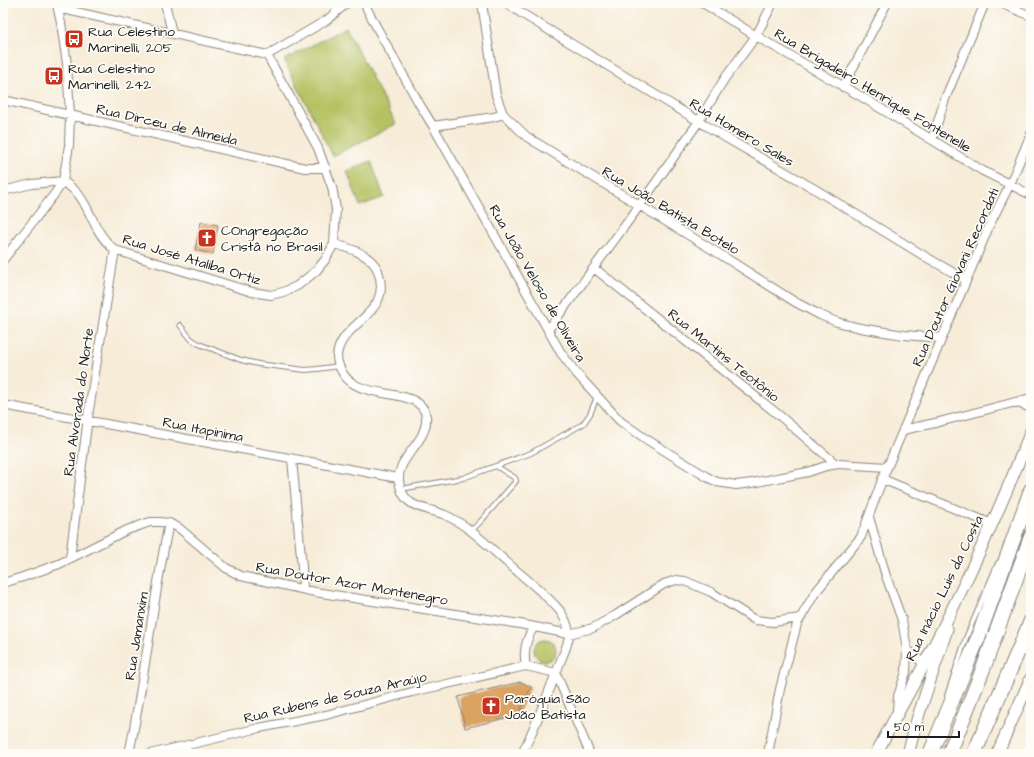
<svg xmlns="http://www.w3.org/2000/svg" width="1034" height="757" font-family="'Architects Daughter',sans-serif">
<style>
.green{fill:#b5c264;stroke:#686f40}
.building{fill:#dba262}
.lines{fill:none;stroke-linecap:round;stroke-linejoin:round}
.service-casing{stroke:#8a847a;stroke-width:6}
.minor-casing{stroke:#8a847a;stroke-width:10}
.secondary-casing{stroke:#8a847a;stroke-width:13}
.motorway-casing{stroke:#8a847a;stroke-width:16}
.service{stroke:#fff;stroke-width:4}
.minor{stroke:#fff;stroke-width:8}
.secondary{stroke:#fff;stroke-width:11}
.motorway{stroke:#fff;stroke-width:14}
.labels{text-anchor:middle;stroke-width:3.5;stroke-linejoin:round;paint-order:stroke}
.poi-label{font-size:14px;fill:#1c1c1c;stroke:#fdfcf7;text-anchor:start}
.street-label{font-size:14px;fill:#1c1c1c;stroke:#fdfcf7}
</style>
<rect width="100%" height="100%" fill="#fdfcf7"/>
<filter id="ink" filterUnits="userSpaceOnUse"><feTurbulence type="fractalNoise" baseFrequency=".025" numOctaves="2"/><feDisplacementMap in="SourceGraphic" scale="8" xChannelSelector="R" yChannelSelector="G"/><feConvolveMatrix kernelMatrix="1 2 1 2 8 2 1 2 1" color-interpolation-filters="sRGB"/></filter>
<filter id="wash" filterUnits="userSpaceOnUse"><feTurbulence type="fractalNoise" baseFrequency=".012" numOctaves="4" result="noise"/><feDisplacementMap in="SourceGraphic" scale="16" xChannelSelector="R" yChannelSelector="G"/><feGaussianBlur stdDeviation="0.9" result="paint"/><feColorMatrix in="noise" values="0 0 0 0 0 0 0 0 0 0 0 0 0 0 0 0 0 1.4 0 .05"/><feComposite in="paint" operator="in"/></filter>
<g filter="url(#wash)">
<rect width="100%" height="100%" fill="#f7ecd8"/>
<path class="green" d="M346 27 396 124 333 156 284 60Z
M371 161 384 197 360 206 347 171Z
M534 650a11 11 0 1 1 22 0a11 11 0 1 1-22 0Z"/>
<g id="blocks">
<path class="building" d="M201 222 218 225 213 254 195 250Z
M520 682 531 687 518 715 465 728 458 697Z"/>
</g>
</g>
<g filter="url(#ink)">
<use href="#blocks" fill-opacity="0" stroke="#8a847a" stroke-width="1"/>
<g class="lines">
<defs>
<path id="service" d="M180 325 191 339 199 344 241 360 258 364 305 370 317 369 339 366
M401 489 463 478 531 453 583 424 590 414 597 397
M471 531 481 521 516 481 515 478 496 466
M947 696 966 638 998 563"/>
<path id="minor" d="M165 3 172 33
M364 3 377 28 420 105 433 126 561 353 577 374 620 421 646 439 707 477 717 482 736 485 752 483 808 472 826 466 839 464 887 467
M482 3 496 95 503 114 527 137 718 253 795 302 820 315 837 322 860 328 904 335 942 338
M507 3 521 13 728 139 813 188 926 257 966 280
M703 3 756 36 862 97 983 171 1031 195
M1000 3 1031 16
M267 55 327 20 347 3
M843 87 887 3
M3 100 278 162 305 168H326
M433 126 494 117 503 114
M932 140 945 99 985 3
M3 191 32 184 63 181C69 186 77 191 81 198 93 216 96 235 115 250L252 292 271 295 283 292 297 286 316 271 325 260 334 244 336 209 332 187 318 148 267 55 58 8
M334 244C351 248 372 255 378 271 394 316 340 321 337 356 337 360 339 366 341 370 356 404 421 384 426 416 429 444 392 458 400 486 406 510 427 507 445 515 470 526 490 548 510 565 527 580 546 594 560 611 564 617 569 627 569 634 569 645 561 658 558 668 547 697 535 726 522 754
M3 260 56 192 63 181 66 164 69 145 70 115 67 64 61 23 57 5
M594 268 780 416 836 464
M548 330 640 205 697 124 725 78 756 36 773 3
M1015 402 1031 408
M3 405 398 478
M903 430 935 423 1031 398
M292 459 302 567 303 589
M882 479 992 524
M869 517 886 576 902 620 907 649 906 672 898 696 897 711
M70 558 89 410 115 250
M3 583 23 577 59 564 127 530 150 522H160L169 523 179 528 226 568 241 576 315 592 520 624 569 634 593 628 616 615 664 584 676 580 685 581 711 592 755 620 773 622 800 618
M907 649 924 664
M526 666C523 652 525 640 534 627
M556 673 590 754
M129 754C145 677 153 599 169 523
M150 754 259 728 326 715 412 692 526 666 556 673
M768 754 780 689 797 624 815 593 861 537 884 475 972 267 990 224 1010 184 1031 134"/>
<path id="secondary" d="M876 754C892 723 909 693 925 663 964 588 1000 510 1031 431
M908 754 917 720 947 629
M997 754 1031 678"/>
<path id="motorway" d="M930 754 978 638 1031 490
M949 754 983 669 1031 537
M974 754 1031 621"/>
</defs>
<use href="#service" class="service-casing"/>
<use href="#minor" class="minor-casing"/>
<use href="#secondary" class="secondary-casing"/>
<use href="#motorway" class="motorway-casing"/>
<use href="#service" class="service"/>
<use href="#minor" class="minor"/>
<use href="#secondary" class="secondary"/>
<use href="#motorway" class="motorway"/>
</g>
</g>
<defs>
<symbol id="bus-square" viewBox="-11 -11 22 22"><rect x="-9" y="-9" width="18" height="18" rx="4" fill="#c8321e" stroke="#fdfcf7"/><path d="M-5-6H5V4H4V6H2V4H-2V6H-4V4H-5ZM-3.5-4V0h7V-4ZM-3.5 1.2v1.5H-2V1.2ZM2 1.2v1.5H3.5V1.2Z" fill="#fff"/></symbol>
<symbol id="church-square" viewBox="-11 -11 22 22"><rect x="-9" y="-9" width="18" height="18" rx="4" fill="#c8321e" stroke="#fdfcf7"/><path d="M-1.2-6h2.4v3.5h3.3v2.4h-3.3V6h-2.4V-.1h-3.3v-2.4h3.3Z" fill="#fff"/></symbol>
</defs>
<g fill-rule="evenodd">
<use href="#bus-square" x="63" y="28" width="22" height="22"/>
<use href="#bus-square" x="43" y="65" width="22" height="22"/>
<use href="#church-square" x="196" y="227" width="22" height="22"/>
<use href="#church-square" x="480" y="695" width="22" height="22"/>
</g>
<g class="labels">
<g class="poi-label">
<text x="88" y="36">Rua Celestino<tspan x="88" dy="16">Marinelli, 205</tspan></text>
<text x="68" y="73">Rua Celestino<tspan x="68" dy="16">Marinelli, 242</tspan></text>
<text x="221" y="235">COngregação<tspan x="221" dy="16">Cristâ no Brasil</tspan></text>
<text x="505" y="703">Paróquia São<tspan x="505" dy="16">João Batista</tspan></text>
</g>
<g class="street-label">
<text transform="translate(873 90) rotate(31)" y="5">Rua Brigadeiro Henrique Fontenelle</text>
<text transform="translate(167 124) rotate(13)" y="5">Rua Dirceu de Almeida</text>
<text transform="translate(742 132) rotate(31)" y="5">Rua Homero Sales</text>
<text transform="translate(671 210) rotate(31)" y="5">Rua João Batista Botelo</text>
<text transform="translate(192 259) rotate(17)" y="5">Rua José Ataliba Ortiz</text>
<text transform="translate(955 277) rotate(-66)" y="5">Rua Doutor Giovani Recordati</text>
<text transform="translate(538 283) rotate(60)" y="5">Rua João Veloso de Oliveira</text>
<text transform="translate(724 355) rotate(39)" y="5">Rua Martins Teotônio</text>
<text transform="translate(78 402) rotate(-82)" y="5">Rua Alvorada do Norte</text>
<text transform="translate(203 429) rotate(11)" y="5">Rua Itapinima</text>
<text transform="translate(352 583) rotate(10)" y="5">Rua Doutor Azor Montenegro</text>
<text transform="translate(944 588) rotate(-64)" y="5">Rua Inácio Luis da Costa</text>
<text transform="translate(136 636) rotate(-81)" y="5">Rua Jamanxim</text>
<text transform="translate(335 697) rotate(-13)" y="5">Rua Rubens de Souza Araújo</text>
</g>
</g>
<rect width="1034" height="757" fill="none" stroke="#fdfcf7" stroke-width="16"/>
<path d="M888 731v6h71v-6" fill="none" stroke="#1c1c1c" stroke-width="2"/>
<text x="894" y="731" font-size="12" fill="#1c1c1c" stroke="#fdfcf7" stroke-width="3" paint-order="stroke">50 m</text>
</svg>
